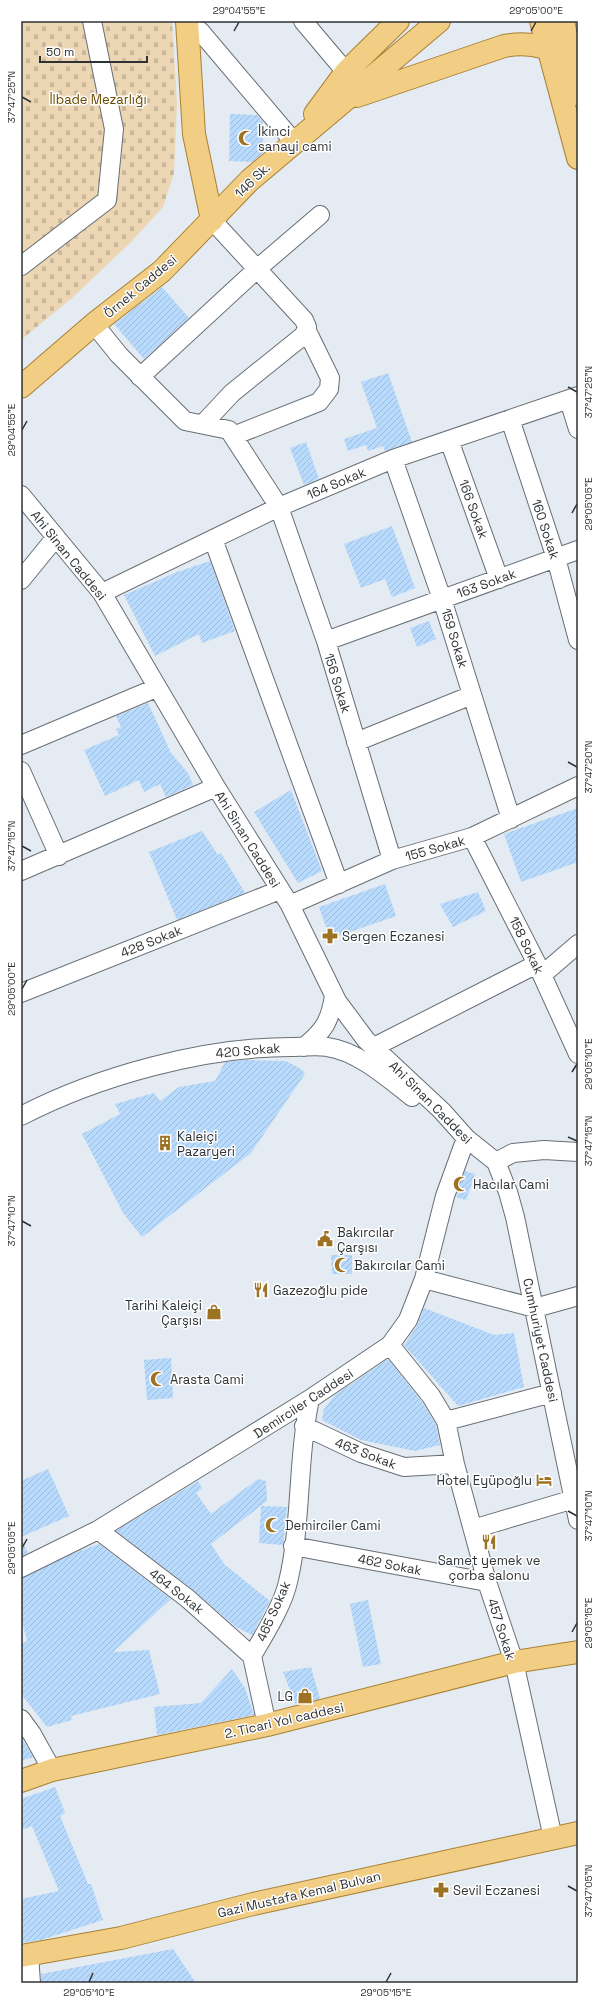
<svg xmlns="http://www.w3.org/2000/svg" width="599" height="2004" font-family="'Space Grotesk',sans-serif">
<style>
.cemetery{fill:url(#cemetery-stones)}
.building{fill:url(#building-hatch)}
.lines{fill:none;stroke-linecap:round;stroke-linejoin:round}
.minor-casing{stroke:#686e75;stroke-width:20}
.major-casing{stroke:#a98133;stroke-width:24}
.minor{stroke:#fff;stroke-width:18}
.major{stroke:#f2cd84;stroke-width:22}
.ticks{fill:none;stroke:#2f3235;stroke-width:1.5}
.labels{text-anchor:middle;stroke-width:3;stroke-linejoin:round;paint-order:stroke}
.park-label{font-size:13px;fill:#6c4b00;stroke:#fff}
.poi-label{font-size:13px;fill:#2f3235;stroke:#fff;text-anchor:start}
.street-label{font-size:13px;fill:#2f3235;stroke:#fff}
.neatline{fill:none;stroke:#2f3235;stroke-width:1.5}
.ticks-label{font-size:10px;text-anchor:middle;fill:#2f3235}
</style>
<defs>
<pattern id="cemetery-stones" width="16" height="16" patternUnits="userSpaceOnUse"><rect width="16" height="16" fill="#ecd6b4"/><path d="M2 7V4a2 2 0 0 1 4 0v3zM10 15v-3a2 2 0 0 1 4 0v3z" fill="#cbb89b"/></pattern>
<pattern id="building-hatch" width="6" height="6" patternUnits="userSpaceOnUse"><rect width="6" height="6" fill="#b8dafd"/><path d="M-1 1l2-2M0 6l6-6M5 7l2-2" fill="none" stroke="#9ebcd9"/></pattern>
</defs>
<rect width="100%" height="100%" fill="#e4ebf2"/>
<path class="cemetery" d="M21 21H172L177 104 174 173 163 207 131 242 73 297 21 340Z"/>
<path class="building" d="M230 114 257 115 263 122V153L252 162 229 161Z
M162 287 189 318 144 359 114 324Z
M388 373 412 442 385 451 383 446 368 451 366 445 348 451 344 439 377 428 361 382Z
M306 442 319 479 304 485 290 448Z
M392 526 415 588 392 597 385 579 361 588 344 544Z
M210 561 235 631 202 643 199 634 155 656 124 595 177 572Z
M429 621 436 639 417 647 410 628Z
M148 703 171 753 188 773 193 785 166 797 160 784 144 792 139 780 105 796 84 750 119 735 116 729 121 727 116 716Z
M291 790 322 871 298 883 254 812Z
M578 808V862L521 882 504 834Z
M202 831 218 855 221 853 245 893 177 920 149 852Z
M385 884 396 916 330 939 319 907Z
M478 892 486 911 453 927 440 904Z
M245 1060 286 1061 301 1069 305 1074 251 1153 142 1237 123 1213 82 1134 120 1114 115 1104 154 1093 160 1101 179 1087 215 1081 225 1062Z
M465 1171 475 1174 466 1200 456 1197Z
M331 1255H352V1274H332Z
M424 1308 494 1335 514 1333 524 1387 458 1406 404 1345 417 1326Z
M171 1358 173 1398 147 1400 144 1360Z
M388 1359 422 1402 436 1425 440 1445 415 1451 361 1440 322 1420 324 1409 335 1395Z
M48 1469 69 1516 21 1537V1481Z
M258 1479 266 1481 267 1501 211 1544 224 1564 270 1601 252 1635 236 1627 193 1590 116 1531 198 1481 202 1488 196 1493 211 1514Z
M261 1506 287 1507 283 1545 259 1543Z
M21 1538 28 1553 21 1556Z
M99 1544 171 1599 113 1652 149 1650 160 1694 71 1716 72 1720 47 1727 21 1694V1645L27 1641 21 1617V1578L74 1553Z
M368 1600 381 1664 363 1667 350 1604Z
M311 1667 320 1699 296 1705 283 1672Z
M232 1669 245 1688 254 1715 157 1735 154 1707 201 1703Z
M21 1737 33 1757 21 1761Z
M55 1787 65 1813 60 1816 88 1884H91L103 1920 41 1940 21 1943V1899L59 1891 32 1826 21 1830V1799Z
M173 1949 196 1983H41V1974Z"/>
<g class="lines">
<defs>
<path id="minor" d="M303 21 346 72
M200 31 294 142
M21 266 107 200 114 129 92 21
M94 324 119 355 185 421 229 430 279 507 326 641 392 860
M140 377 257 269 320 215
M569 400 578 429
M510 419 556 558 578 640
M203 424 232 393 304 335 307 327 304 320 212 220
M233 436 319 402 329 389 330 378 307 331
M449 440 499 579
M393 459 442 599 511 819
M21 495 102 593 216 787 290 905 337 1001 366 1040 442 1111 466 1138 496 1162
M213 539 339 884
M21 580 56 537
M102 593 279 507 393 459 578 396
M326 641 578 550
M356 742 472 695
M21 745 156 688
M21 771 59 856
M472 837 537 964 578 1054
M21 871 216 787
M290 905 392 860 472 837 578 786
M542 975 578 944
M21 993 280 890
M304 1047C324 1031 330 1021 334 996
M374 1047 537 964
M21 1116C98 1076 204 1047 291 1047 303 1047 316 1045 327 1047 358 1051 389 1079 412 1097
M496 1162 508 1192 515 1217 578 1520
M496 1162 513 1153 544 1150 578 1152
M424 1279 535 1308 578 1296
M390 1345 431 1396 446 1421 455 1464 487 1582 514 1662 553 1838
M446 1421 552 1393
M304 1426 361 1453 404 1467 455 1464
M473 1529 574 1499
M98 1530 187 1598 252 1656
M293 1546 487 1582
M21 1568 98 1530 310 1399 390 1345 408 1320 424 1279 445 1196 466 1138
M21 1719 32 1734 52 1770
M267 1725 252 1656C264 1635 283 1605 288 1582 302 1523 297 1459 310 1399
M29 1954 31 1983"/>
<path id="major" d="M187 21 194 134 212 220
M541 21 578 158
M563 21 578 94
M357 96 504 46C530 41 544 48 569 53
M315 114 346 72 398 21
M21 387 94 324 162 271 250 180 439 21
M21 1781 52 1770 267 1725 514 1662 578 1652
M21 1956 121 1938 253 1904 578 1833"/>
</defs>
<use href="#minor" class="minor-casing"/>
<use href="#major" class="major-casing"/>
<use href="#minor" class="minor"/>
<use href="#major" class="major"/>
</g>
<path class="ticks" d="M234 31 239 22M531 31 536 22M22 97 31 102M568 387 577 392M22 430 27 421M572 513 577 504M568 762 577 767M22 846 31 851M22 989 27 980M572 1072 577 1064M568 1137 577 1141M22 1221 31 1226M568 1511 577 1516M22 1548 27 1539M572 1632 577 1623M568 1886 577 1891M89 1982 93 1973M386 1982 391 1973"/>
<defs>
<symbol id="mosque-bare" viewBox="-9 -9 18 18"><path d="M3.5-4.9A6 6 0 1 0 3.5 4.9A5 5 0 1 1 3.5-4.9Z" fill="#9d7322" stroke="#fff" stroke-width="2.5" paint-order="stroke"/></symbol>
<symbol id="pharmacy-bare" viewBox="-9 -9 18 18"><path d="M-2-6h4v4h4v4h-4v4h-4v-4h-4v-4h4Z" fill="#9d7322" stroke="#fff" stroke-width="2.5" paint-order="stroke"/></symbol>
<symbol id="building-bare" viewBox="-9 -9 18 18"><path d="M-4-6H4V6H1V3H-1V6H-4ZM-2.5-4.3h1.7v1.8h-1.7ZM.8-4.3h1.7v1.8H.8ZM-2.5-1h1.7V.8h-1.7ZM.8-1h1.7V.8H.8Z" fill="#9d7322" stroke="#fff" stroke-width="2.5" paint-order="stroke"/></symbol>
<symbol id="civic-bare" viewBox="-9 -9 18 18"><path d="M-.6-6.5H3V-4.5H.6V-3L4-1V1h2V6H-6V1h2V-1L-.6-3ZM-1.2 2.5V6h2.4V2.5Z" fill="#9d7322" stroke="#fff" stroke-width="2.5" paint-order="stroke"/></symbol>
<symbol id="restaurant-bare" viewBox="-9 -9 18 18"><path d="M-5-6h1v4h1v-4h1v4h1v-4h1v5L-1.5 .5V6h-2V.5L-5-1ZM5-6V6H3V1.5H1.5Q1.5-4 5-6Z" fill="#9d7322" stroke="#fff" stroke-width="2.5" paint-order="stroke"/></symbol>
<symbol id="shop-bare" viewBox="-9 -9 18 18"><path d="M-5-2.5h2.3a2.7 3.5 0 0 1 5.4 0H5L5.5 6h-11ZM-1.5-2.5h3a1.5 2.3 0 0 0-3 0Z" fill="#9d7322" stroke="#fff" stroke-width="2.5" paint-order="stroke"/></symbol>
<symbol id="hotel-bare" viewBox="-9 -9 18 18"><path d="M-6-4.5h1.5V1H6V5H4.5V3h-9V5H-6ZM-4 0a1.8 1.8 0 1 1 3.6 0ZM.5 0V-2.5h3Q6-2.5 6 0Z" fill="#9d7322" stroke="#fff" stroke-width="2.5" paint-order="stroke"/></symbol>
</defs>
<g fill-rule="evenodd">
<use href="#mosque-bare" x="235" y="127" width="22" height="22"/>
<use href="#pharmacy-bare" x="319" y="925" width="22" height="22"/>
<use href="#building-bare" x="154" y="1132" width="22" height="22"/>
<use href="#mosque-bare" x="450" y="1173" width="22" height="22"/>
<use href="#civic-bare" x="314" y="1228" width="22" height="22"/>
<use href="#mosque-bare" x="331" y="1254" width="22" height="22"/>
<use href="#restaurant-bare" x="250" y="1279" width="22" height="22"/>
<use href="#shop-bare" x="203" y="1301" width="22" height="22"/>
<use href="#mosque-bare" x="147" y="1368" width="22" height="22"/>
<use href="#hotel-bare" x="533" y="1469" width="22" height="22"/>
<use href="#mosque-bare" x="262" y="1514" width="22" height="22"/>
<use href="#restaurant-bare" x="478" y="1531" width="22" height="22"/>
<use href="#shop-bare" x="294" y="1685" width="22" height="22"/>
<use href="#pharmacy-bare" x="430" y="1879" width="22" height="22"/>
</g>
<g class="labels">
<g class="park-label">
<text x="98" y="104">İlbade Mezarlığı</text>
</g>
<g class="poi-label">
<text x="258" y="136">İkinci<tspan x="258" dy="15">sanayi cami</tspan></text>
<text x="342" y="941">Sergen Eczanesi</text>
<text x="177" y="1141">Kaleiçi<tspan x="177" dy="15">Pazaryeri</tspan></text>
<text x="473" y="1189">Hacılar Cami</text>
<text x="337" y="1237">Bakırcılar<tspan x="337" dy="15">Çarşısı</tspan></text>
<text x="354" y="1270">Bakırcılar Cami</text>
<text x="273" y="1295">Gazezoğlu pide</text>
<text x="202" y="1310" text-anchor="end">Tarihi Kaleiçi<tspan x="202" dy="15">Çarşısı</tspan></text>
<text x="170" y="1384">Arasta Cami</text>
<text x="532" y="1485" text-anchor="end">Hotel Eyüpoğlu</text>
<text x="285" y="1530">Demirciler Cami</text>
<text x="489" y="1565" text-anchor="middle">Samet yemek ve<tspan x="489" dy="15">çorba salonu</tspan></text>
<text x="293" y="1701" text-anchor="end">LG</text>
<text x="453" y="1895">Sevil Eczanesi</text>
</g>
<g class="street-label">
<text transform="translate(252 180) rotate(-44)" y="5">146 Sk.</text>
<text transform="translate(140 286) rotate(-40)" y="5">Örnek Caddesi</text>
<text transform="translate(336 483) rotate(-23)" y="5">164 Sokak</text>
<text transform="translate(474 509) rotate(70)" y="5">166 Sokak</text>
<text transform="translate(546 529) rotate(72)" y="5">160 Sokak</text>
<text transform="translate(69 555) rotate(51)" y="5">Ahi Sinan Caddesi</text>
<text transform="translate(486 583) rotate(-20)" y="5">163 Sokak</text>
<text transform="translate(455 638) rotate(73)" y="5">159 Sokak</text>
<text transform="translate(338 683) rotate(73)" y="5">156 Sokak</text>
<text transform="translate(248 839) rotate(58)" y="5">Ahi Sinan Caddesi</text>
<text transform="translate(435 848) rotate(-16)" y="5">155 Sokak</text>
<text transform="translate(151 941) rotate(-22)" y="5">428 Sokak</text>
<text transform="translate(527 945) rotate(64)" y="5">158 Sokak</text>
<text transform="translate(248 1050) rotate(-5)" y="5">420 Sokak</text>
<text transform="translate(431 1102) rotate(45)" y="5">Ahi Sinan Caddesi</text>
<text transform="translate(541 1340) rotate(78)" y="5">Cumhuriyet Caddesi</text>
<text transform="translate(303 1403) rotate(-33)" y="5">Demirciler Caddesi</text>
<text transform="translate(366 1453) rotate(21)" y="5">463 Sokak</text>
<text transform="translate(390 1564) rotate(11)" y="5">462 Sokak</text>
<text transform="translate(177 1591) rotate(38)" y="5">464 Sokak</text>
<text transform="translate(273 1611) rotate(-66)" y="5">465 Sokak</text>
<text transform="translate(502 1629) rotate(72)" y="5">457 Sokak</text>
<text transform="translate(284 1720) rotate(-13)" y="5">2. Ticari Yol caddesi</text>
<text transform="translate(299 1894) rotate(-13)" y="5">Gazi Mustafa Kemal Bulvan</text>
</g>
</g>
<rect width="599" height="2004" fill="none" stroke="#ffffff" stroke-width="44"/>
<path d="M40 56v6h107v-6" fill="none" stroke="#2f3235" stroke-width="2"/>
<text x="46" y="56" font-size="12" fill="#2f3235" stroke="#ffffff" stroke-width="3" paint-order="stroke">50 m</text>
<rect x="22" y="22" width="555" height="1960" class="neatline"/>
<g class="ticks-label">
<text x="239" y="14">29°04'55"E</text>
<text x="536" y="14">29°05'00"E</text>
<text transform="translate(11 97) rotate(-90)" y="4">37°47'25"N</text>
<text transform="translate(588 392) rotate(-90)" y="4">37°47'25"N</text>
<text transform="translate(11 430) rotate(-90)" y="4">29°04'55"E</text>
<text transform="translate(588 504) rotate(-90)" y="4">29°05'05"E</text>
<text transform="translate(588 767) rotate(-90)" y="4">37°47'20"N</text>
<text transform="translate(11 846) rotate(-90)" y="4">37°47'15"N</text>
<text transform="translate(11 989) rotate(-90)" y="4">29°05'00"E</text>
<text transform="translate(588 1064) rotate(-90)" y="4">29°05'10"E</text>
<text transform="translate(588 1141) rotate(-90)" y="4">37°47'15"N</text>
<text transform="translate(11 1221) rotate(-90)" y="4">37°47'10"N</text>
<text transform="translate(588 1516) rotate(-90)" y="4">37°47'10"N</text>
<text transform="translate(11 1548) rotate(-90)" y="4">29°05'05"E</text>
<text transform="translate(588 1623) rotate(-90)" y="4">29°05'15"E</text>
<text transform="translate(588 1891) rotate(-90)" y="4">37°47'05"N</text>
<text x="89" y="1996">29°05'10"E</text>
<text x="386" y="1996">29°05'15"E</text>
</g>
</svg>
